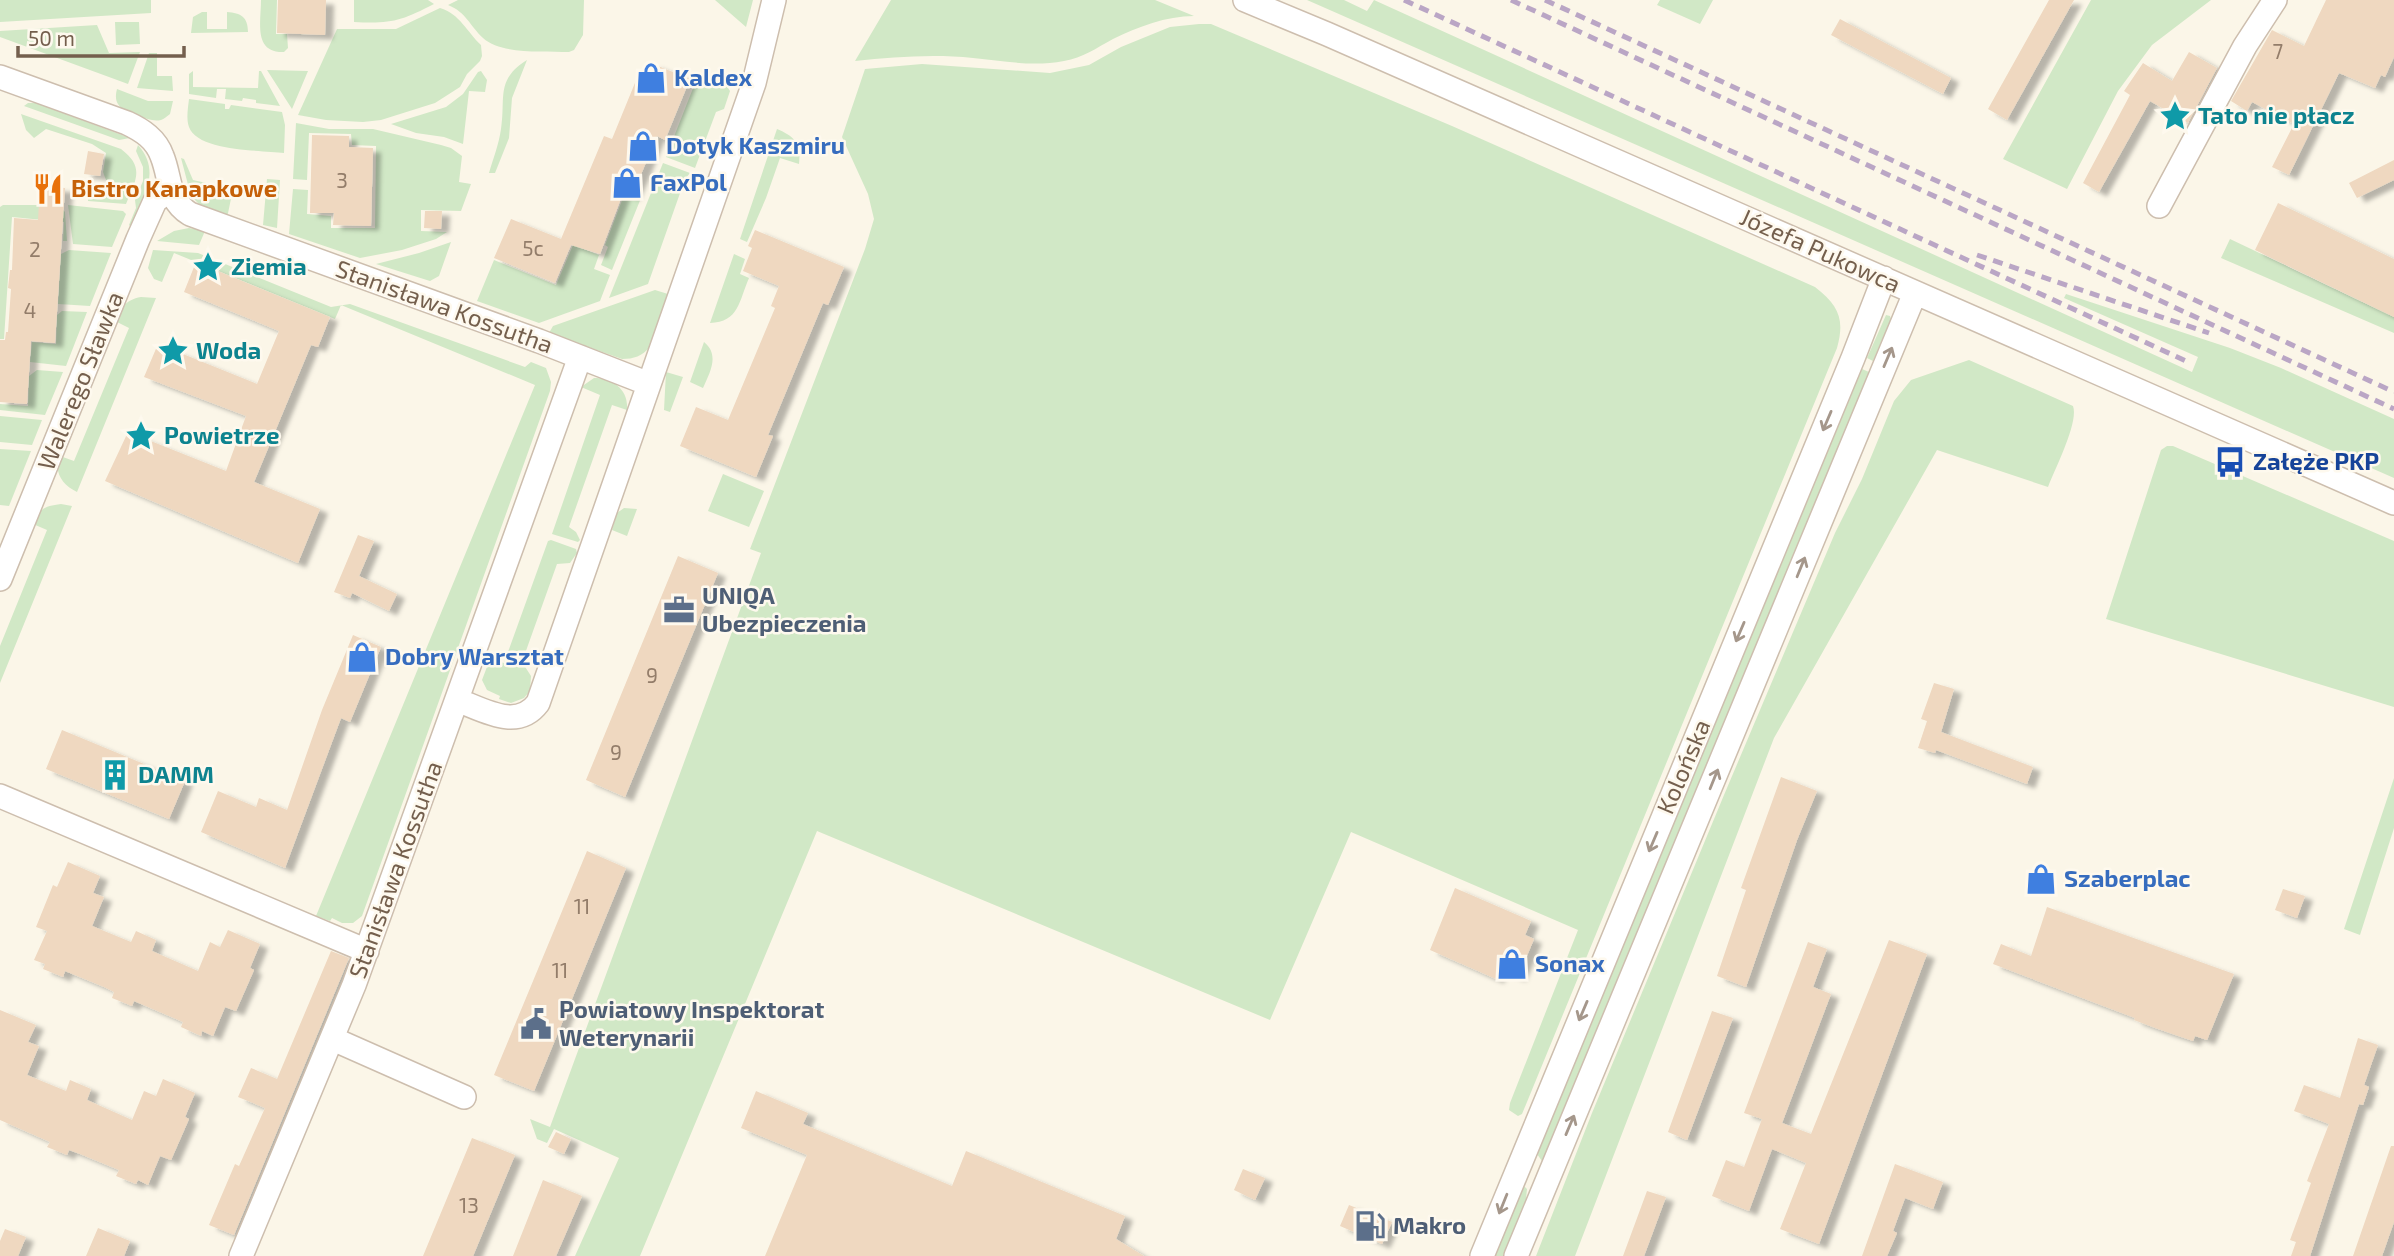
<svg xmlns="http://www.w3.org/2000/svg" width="2394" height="1256" font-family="'Exo 2',sans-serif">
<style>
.green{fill:#d1e8c6}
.building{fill:#efd8c0;filter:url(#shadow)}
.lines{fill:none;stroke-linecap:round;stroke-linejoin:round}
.minor-casing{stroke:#cdbeae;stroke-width:26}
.minor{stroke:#fff;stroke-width:23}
.rail{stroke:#baa6c5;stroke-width:5;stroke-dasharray:10 7;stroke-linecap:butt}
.oneway{stroke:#a5978b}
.labels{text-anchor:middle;stroke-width:5;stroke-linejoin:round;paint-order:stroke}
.number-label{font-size:21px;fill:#937d6a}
.shop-label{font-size:24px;font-weight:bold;fill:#366cbe;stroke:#fef9ee;text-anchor:start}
.culture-label{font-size:24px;font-weight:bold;fill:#0d838f;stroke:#fef9ee;text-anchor:start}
.food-label{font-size:24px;font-weight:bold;fill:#c56008;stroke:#fef9ee;text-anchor:start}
.street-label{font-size:24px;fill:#745f4d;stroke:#fef9ee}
.transit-label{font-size:24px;font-weight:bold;fill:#164399;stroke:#fef9ee;text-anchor:start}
.service-label{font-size:24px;font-weight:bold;fill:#4e5e75;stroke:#fef9ee;text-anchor:start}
</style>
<defs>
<filter id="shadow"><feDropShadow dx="8" dy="4.5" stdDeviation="2" flood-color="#0004"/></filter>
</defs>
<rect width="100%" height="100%" fill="#fbf6e8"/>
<path class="green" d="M0 0H151V13L0 22Z
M261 0H277L276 34H287L288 48 284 52C253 53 261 22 261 0Z
M354 0H428L434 4C401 21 391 24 354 22Z
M458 0H584L583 35 574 50 569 52C544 51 502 55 483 38 470 26 466 12 448 5Z
M715 0H753L746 27Z
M891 0H1155L1194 16C1166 16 1138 27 1113 39 1096 48 1083 58 1064 61 1033 67 1004 61 973 58 933 54 894 57 855 61Z
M1307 0H1344L1367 11 1374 0 2192 372 2198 357 2064 298 2066 294 2230 348 2281 368 2394 419V478Z
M1660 0H1713L1700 24 1657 5Z
M2091 0H2211L2152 45 2118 91 2067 189 2003 159Z
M440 8C460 14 467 32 481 45L482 56 480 61 467 74 460 87 435 103 381 120 363 122 326 120 298 115 337 29H396Z
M202 12H207V29H227V12C241 13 248 17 248 32L191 33 193 17Z
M115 22H139L140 44 116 45Z
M1199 24H1211L1452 126 1815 287C1839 306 1845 319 1837 348L1522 1114 1518 1116 1509 1110 1510 1103 1578 930 1351 832 1270 1020 817 831 640 1256H575L619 1158 554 1129 547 1143 537 1139 530 1119 550 1127 761 553 750 549 865 249 874 219 868 194 842 137 865 69 922 64 1050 73 1089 65 1121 47 1170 27Z
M97 25 109 53 140 52 128 84 0 37V31Z
M149 53H157V76H172L173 91 137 88Z
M527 60 512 98 509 138 495 173H489C493 159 499 144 501 129 506 98 495 80 527 60Z
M267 70 308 71 292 109Z
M193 71V87L258 88 259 71H261L280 106 256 103V100L243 98 242 101 225 99 226 89H217L216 98 189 94V74Z
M481 71 487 80 485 92 469 91 463 144 444 137 416 133 391 124 446 107 463 94 478 72Z
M699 73 726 85 730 91 724 109 716 112 695 168 666 157Z
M117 89 148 101H173L170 114C167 116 164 119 161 120 153 122 146 118 139 116 125 111 112 107 117 89Z
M189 99 225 104V109H229L231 105 282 112 285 125 284 153C262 150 198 152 189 127 186 119 188 108 189 99Z
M28 103H36L130 138 119 140 24 106Z
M21 114 121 149C145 167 136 180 126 204L88 201V188L106 189V180L103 172 106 153 92 144 46 129 34 138 26 130Z
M296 123 329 129H373L441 145 451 148 462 156 459 182 471 184 461 211 421 210V231L447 232 436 239 402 250 360 258 289 234 293 189 308 190 307 214 331 216V228H375L376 146 352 145 351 134 309 133 307 180 293 179Z
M777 129C796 137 801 144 799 164L780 158 766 198 747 242 740 239Z
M138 145C162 171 143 200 131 227L129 225 136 208 135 200 143 181V167L136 151Z
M181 158 184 159 193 180 233 189 227 218 201 206 191 196Z
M663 163 690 173 685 179 648 284 609 298Z
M267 179 280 180 277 228 263 225Z
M635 194 641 198 612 270 601 265 608 247 605 245 624 195 633 198Z
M3 205H59L65 212 67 241H63L64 222 12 217 4 339H0V207Z
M68 205 123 211 126 214 112 247 73 244Z
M189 228 205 231 199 245 157 241 174 231Z
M2230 239 2394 317V333L2221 258Z
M451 242 439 276 430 281 376 264 419 253Z
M573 245 599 255 594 269 610 275 600 301 539 323 477 301 494 260 556 285Z
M69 250 111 253 90 306 58 304 61 254Z
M153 250 198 253 331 307 350 304 525 367 531 362 546 368 551 382 550 391 362 916 353 923H342L332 918 330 921 316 916 535 385 341 305 335 319 174 253 162 282 154 279 148 268Z
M734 254 745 259 740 274 749 278C739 301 739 322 710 323Z
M655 290 668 294 650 347C642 356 634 359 622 359L549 333 553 326Z
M141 297 156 298 77 492C63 485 53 473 60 456L74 461 129 328 115 321C121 308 125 300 141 297Z
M62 311 87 312 66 366 30 362 32 342 56 344 57 315Z
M1886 315 1890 316 1891 319 1873 361 1867 358Z
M704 342C720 355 710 372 703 388L690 382Z
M1969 360 2073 406C2079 422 2055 469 2048 487L1937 450 1774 738 1575 1256H1536L1592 1113 1724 795 1835 533 1862 479 1894 401 1911 380Z
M1862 369 1869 372 1542 1161 1537 1154Z
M37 370 63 372 45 415 0 410V404L28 406 29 376Z
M666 372 683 377 670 412 664 410Z
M594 378C613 378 629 390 627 410L612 405 569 527 576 532 580 540 578 542 552 534 600 395 581 387Z
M0 416 42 420 32 445 0 442Z
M2167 446H2173L2394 541V707L2106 619 2161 450Z
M0 449 31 451 9 506 0 505Z
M723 474 764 491 749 527 708 511Z
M61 504 72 506 0 683V646L47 530 33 524C38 509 45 506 61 504Z
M624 508 637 509 627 536 612 530 617 513Z
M551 540 576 549 577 553 570 563 557 564 522 662 531 676 530 691 524 698 511 703 499 699 500 696 487 690 482 680 490 659 504 663 548 541Z
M2394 778V828L2360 935 2344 929Z
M1524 1186 1527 1189 1526 1199 1503 1256H1495Z"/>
<path class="building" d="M278 0H326L325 35 277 33Z
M2049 0H2074L2007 120 1988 109Z
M2326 0H2394V57L2385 77 2381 75 2375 88 2339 73 2289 175 2272 167 2294 124 2252 102 2247 111 2231 101 2272 30 2304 46Z
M1840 19 1951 78 1943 94 1831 35Z
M2189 52 2217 68 2188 123 2150 101 2099 192 2083 183 2130 95 2124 91 2143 63 2172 81Z
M653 64 690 79 665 140 657 136 632 196 623 193 600 254 571 245 555 283 494 258 511 219 561 239 604 136 612 139 637 78 646 82Z
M312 135 349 136V147L373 148 371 226 333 225 334 213H310Z
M88 151 104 154 100 176 84 174Z
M2394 160V180L2357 198 2349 183Z
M40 186 65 188 55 343 31 341 27 404 0 402V340H5L6 332H8L11 289 8 288 10 270H12L14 218 38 220Z
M2278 203 2394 259V317L2255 250Z
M425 211H442L441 229 424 228Z
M755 230 844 267 828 305 823 303 768 435 773 436 756 477 680 446 696 407 728 420 775 308 771 306 779 286 743 271 752 248 748 246Z
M196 262 330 317 318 347 311 345 254 482 320 509 298 563 105 481 128 432 226 471 246 416 144 377 158 344 257 384 279 331 184 292Z
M358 535 374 541 359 576 397 594 389 611 352 593 350 598 334 592Z
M678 556 718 573 625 797 586 780Z
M353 635 381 647 350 722 341 718 285 868 201 832 218 791 256 807 259 798 287 810 322 710Z
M1934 683 1954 689 1941 732 2033 767 2027 784 1936 750 1935 753 1918 748 1927 721 1921 719Z
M62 730 185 781 169 819 46 769Z
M1781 777 1817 791 1797 840 1746 987 1717 976 1746 890 1741 888Z
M587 851 626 868 534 1091 494 1075Z
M68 862 100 876 93 893 104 897 92 926 131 942 136 931 156 940 152 951 198 971 210 942 220 947 228 930 260 944 250 968 254 970 236 1011 225 1007 213 1036 202 1031 201 1036 181 1027 183 1022 134 1001 132 1006 112 998 114 992 104 987 65 971 63 977 43 969 45 964 34 960 47 931 36 927 53 885 57 887Z
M1455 888 1531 921 1525 935 1534 939 1518 977 1500 970 1496 979 1430 950Z
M2283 889 2305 896 2297 918 2275 910Z
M2047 907 2234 974 2207 1040 2195 1036 2193 1041 2158 1029 2134 1020 2135 1018 1993 964 2001 944 2031 956Z
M1889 940 1927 954 1819 1244 1780 1229 1806 1163 1772 1149 1749 1211 1712 1196 1726 1160 1744 1167 1762 1119 1744 1113 1808 942 1827 949 1813 987 1831 994 1782 1123 1811 1134Z
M331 951 349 958 234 1235 209 1225 235 1164 239 1166 265 1108 238 1097 251 1068 277 1079Z
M0 1010 36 1025 28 1042 39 1046 27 1075 66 1091 70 1080 91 1089 87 1100 132 1120 144 1091 156 1096 163 1079 195 1093 185 1117 189 1119 171 1160 160 1156 148 1185 138 1180 136 1184 116 1176 119 1170 80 1154 69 1150 67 1155 47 1147 50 1142 0 1120Z
M1712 1011 1733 1018 1687 1140 1668 1132Z
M2358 1038 2378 1045 2364 1085 2369 1087 2363 1105 2359 1104 2310 1256H2291L2296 1242 2290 1240 2311 1183 2307 1181 2329 1124 2294 1111 2304 1085 2340 1098Z
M756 1091 808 1113 803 1124 952 1186 966 1151 1125 1216 1116 1239 1144 1256H765L807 1155 741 1128Z
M556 1132 571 1139 564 1154 548 1147Z
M472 1138 515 1155 473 1256H423Z
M2391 1146H2394V1222L2382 1256H2353Z
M1895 1164 1943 1182 1933 1209 1905 1198 1893 1231 1897 1233 1887 1256H1862Z
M1243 1169 1265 1178 1255 1200 1234 1190Z
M543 1180 582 1196 556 1256H513Z
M1647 1191 1666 1197 1644 1256H1623Z
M1349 1205 1392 1222 1382 1244 1340 1226Z
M98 1228 130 1241 124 1256H86Z
M5 1229 26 1237 18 1256H0V1241Z"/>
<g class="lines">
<defs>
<path id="minor" d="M1245 0 1327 34 2394 503
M0 77 127 123C142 130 156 139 162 156 171 178 167 200 190 214L539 341 649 384
M2159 206 2245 46 2275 0
M0 579 138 239 155 201 170 190
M457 700C484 710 517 731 538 703L754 83 774 0
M0 796 367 951
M333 1039 464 1097
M241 1256 354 985 580 357
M1482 1256 1853 358 1884 278
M1516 1256 1915 293"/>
</defs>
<use href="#minor" class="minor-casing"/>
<use href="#minor" class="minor"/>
<path class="rail" d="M1404 0 2188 362
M1511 0 2394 409
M1545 0 2394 392
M1977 255 2209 333"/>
</g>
<defs><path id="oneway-shaft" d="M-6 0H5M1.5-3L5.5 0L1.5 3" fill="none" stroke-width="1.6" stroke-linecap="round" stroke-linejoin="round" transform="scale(1.75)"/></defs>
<g class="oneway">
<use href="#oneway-shaft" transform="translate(1888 357) rotate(-67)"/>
<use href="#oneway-shaft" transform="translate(1827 421) rotate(113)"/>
<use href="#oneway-shaft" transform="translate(1801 567) rotate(-68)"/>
<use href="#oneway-shaft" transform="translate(1740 632) rotate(113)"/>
<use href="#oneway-shaft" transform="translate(1714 779) rotate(-68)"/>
<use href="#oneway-shaft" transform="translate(1653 842) rotate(113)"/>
<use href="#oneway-shaft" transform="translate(1583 1011) rotate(113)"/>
<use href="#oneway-shaft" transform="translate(1570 1125) rotate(-67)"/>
<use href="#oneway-shaft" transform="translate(1503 1204) rotate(112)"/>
</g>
<defs>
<symbol id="shop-bare" viewBox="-9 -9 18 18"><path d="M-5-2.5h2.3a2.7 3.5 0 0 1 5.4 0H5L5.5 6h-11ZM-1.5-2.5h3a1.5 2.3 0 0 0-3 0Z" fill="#3f7fe0" stroke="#fef9ee" stroke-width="2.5" paint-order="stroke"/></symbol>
<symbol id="sight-bare" viewBox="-9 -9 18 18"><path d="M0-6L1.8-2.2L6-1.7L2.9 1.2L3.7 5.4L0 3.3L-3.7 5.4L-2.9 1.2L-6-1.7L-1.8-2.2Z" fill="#0f9aa8" stroke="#fef9ee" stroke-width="2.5" paint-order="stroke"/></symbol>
<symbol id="restaurant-bare" viewBox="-9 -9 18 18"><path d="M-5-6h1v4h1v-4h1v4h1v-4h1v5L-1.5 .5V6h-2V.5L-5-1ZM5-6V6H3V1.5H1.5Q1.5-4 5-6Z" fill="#e8710a" stroke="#fef9ee" stroke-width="2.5" paint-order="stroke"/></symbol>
<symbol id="bus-bare" viewBox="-9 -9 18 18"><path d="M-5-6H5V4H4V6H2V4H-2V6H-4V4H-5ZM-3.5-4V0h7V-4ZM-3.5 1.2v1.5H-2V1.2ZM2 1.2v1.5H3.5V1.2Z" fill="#1a4fb4" stroke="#fef9ee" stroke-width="2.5" paint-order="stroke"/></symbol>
<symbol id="office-bare" viewBox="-9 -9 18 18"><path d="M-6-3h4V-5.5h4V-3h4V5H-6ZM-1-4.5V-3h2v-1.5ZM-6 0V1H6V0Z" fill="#5c6f8a" stroke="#fef9ee" stroke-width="2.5" paint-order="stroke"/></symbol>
<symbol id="building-bare" viewBox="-9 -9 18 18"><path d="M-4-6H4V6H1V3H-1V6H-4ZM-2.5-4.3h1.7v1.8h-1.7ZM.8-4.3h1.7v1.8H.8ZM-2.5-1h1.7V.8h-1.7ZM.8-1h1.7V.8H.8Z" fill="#0f9aa8" stroke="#fef9ee" stroke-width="2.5" paint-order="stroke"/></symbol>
<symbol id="civic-bare" viewBox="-9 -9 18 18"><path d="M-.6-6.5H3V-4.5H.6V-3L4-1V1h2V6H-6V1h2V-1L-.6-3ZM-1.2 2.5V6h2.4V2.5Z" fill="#5c6f8a" stroke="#fef9ee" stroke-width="2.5" paint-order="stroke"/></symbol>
<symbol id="fuel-bare" viewBox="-9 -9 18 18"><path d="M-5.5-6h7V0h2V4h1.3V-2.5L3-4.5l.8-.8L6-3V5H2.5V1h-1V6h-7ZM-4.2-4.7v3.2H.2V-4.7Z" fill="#5c6f8a" stroke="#fef9ee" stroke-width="2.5" paint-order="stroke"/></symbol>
</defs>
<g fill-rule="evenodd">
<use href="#shop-bare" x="629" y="56" width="44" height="44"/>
<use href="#sight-bare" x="2153" y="94" width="44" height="44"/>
<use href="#shop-bare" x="621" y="124" width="44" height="44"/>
<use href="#shop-bare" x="605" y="161" width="44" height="44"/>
<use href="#restaurant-bare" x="26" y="167" width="44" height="44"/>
<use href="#sight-bare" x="186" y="245" width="44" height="44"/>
<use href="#sight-bare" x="151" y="329" width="44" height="44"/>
<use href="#sight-bare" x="119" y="414" width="44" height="44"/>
<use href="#bus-bare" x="2208" y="440" width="44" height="44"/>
<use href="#office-bare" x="657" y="588" width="44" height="44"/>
<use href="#shop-bare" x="340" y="635" width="44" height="44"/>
<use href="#building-bare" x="93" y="753" width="44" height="44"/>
<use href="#shop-bare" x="2019" y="857" width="44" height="44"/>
<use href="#shop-bare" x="1490" y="942" width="44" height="44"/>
<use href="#civic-bare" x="514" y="1002" width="44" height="44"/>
<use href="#fuel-bare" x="1348" y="1204" width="44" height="44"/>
</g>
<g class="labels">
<g class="number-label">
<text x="2278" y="59">7</text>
<text x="342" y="188">3</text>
<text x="533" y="256">5c</text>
<text x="35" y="257">2</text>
<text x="30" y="318">4</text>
<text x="652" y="683">9</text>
<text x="616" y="760">9</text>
<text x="582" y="914">11</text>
<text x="560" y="978">11</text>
<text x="469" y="1213">13</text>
</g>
<g class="shop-label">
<text x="674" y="86">Kaldex</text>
<text x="666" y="154">Dotyk Kaszmiru</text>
<text x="650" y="191">FaxPol</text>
<text x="385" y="665">Dobry Warsztat</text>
<text x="2064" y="887">Szaberplac</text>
<text x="1535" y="972">Sonax</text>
</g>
<g class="culture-label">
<text x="2198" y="124">Tato nie płacz</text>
<text x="231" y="275">Ziemia</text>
<text x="196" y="359">Woda</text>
<text x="164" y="444">Powietrze</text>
<text x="138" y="783">DAMM</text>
</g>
<g class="food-label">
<text x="71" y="197">Bistro Kanapkowe</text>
</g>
<g class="street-label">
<text transform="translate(1820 251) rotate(24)" y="8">Józefa Pukowca</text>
<text transform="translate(444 307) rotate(20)" y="8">Stanisława Kossutha</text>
<text transform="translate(81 381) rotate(-68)" y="8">Walerego Sławka</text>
<text transform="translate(1684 767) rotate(-67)" y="8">Kolońska</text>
<text transform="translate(396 870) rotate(-70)" y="8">Stanisława Kossutha</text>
</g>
<g class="transit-label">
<text x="2253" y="470">Załęże PKP</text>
</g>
<g class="service-label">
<text x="702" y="604">UNIQA<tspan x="702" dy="28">Ubezpieczenia</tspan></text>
<text x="559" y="1018">Powiatowy Inspektorat<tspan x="559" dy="28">Weterynarii</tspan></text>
<text x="1393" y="1234">Makro</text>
</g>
</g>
<path d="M18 46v10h166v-10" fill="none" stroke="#745f4d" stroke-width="3.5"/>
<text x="28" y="46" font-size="21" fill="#745f4d" stroke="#fef9ee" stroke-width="5" paint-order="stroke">50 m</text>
</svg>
